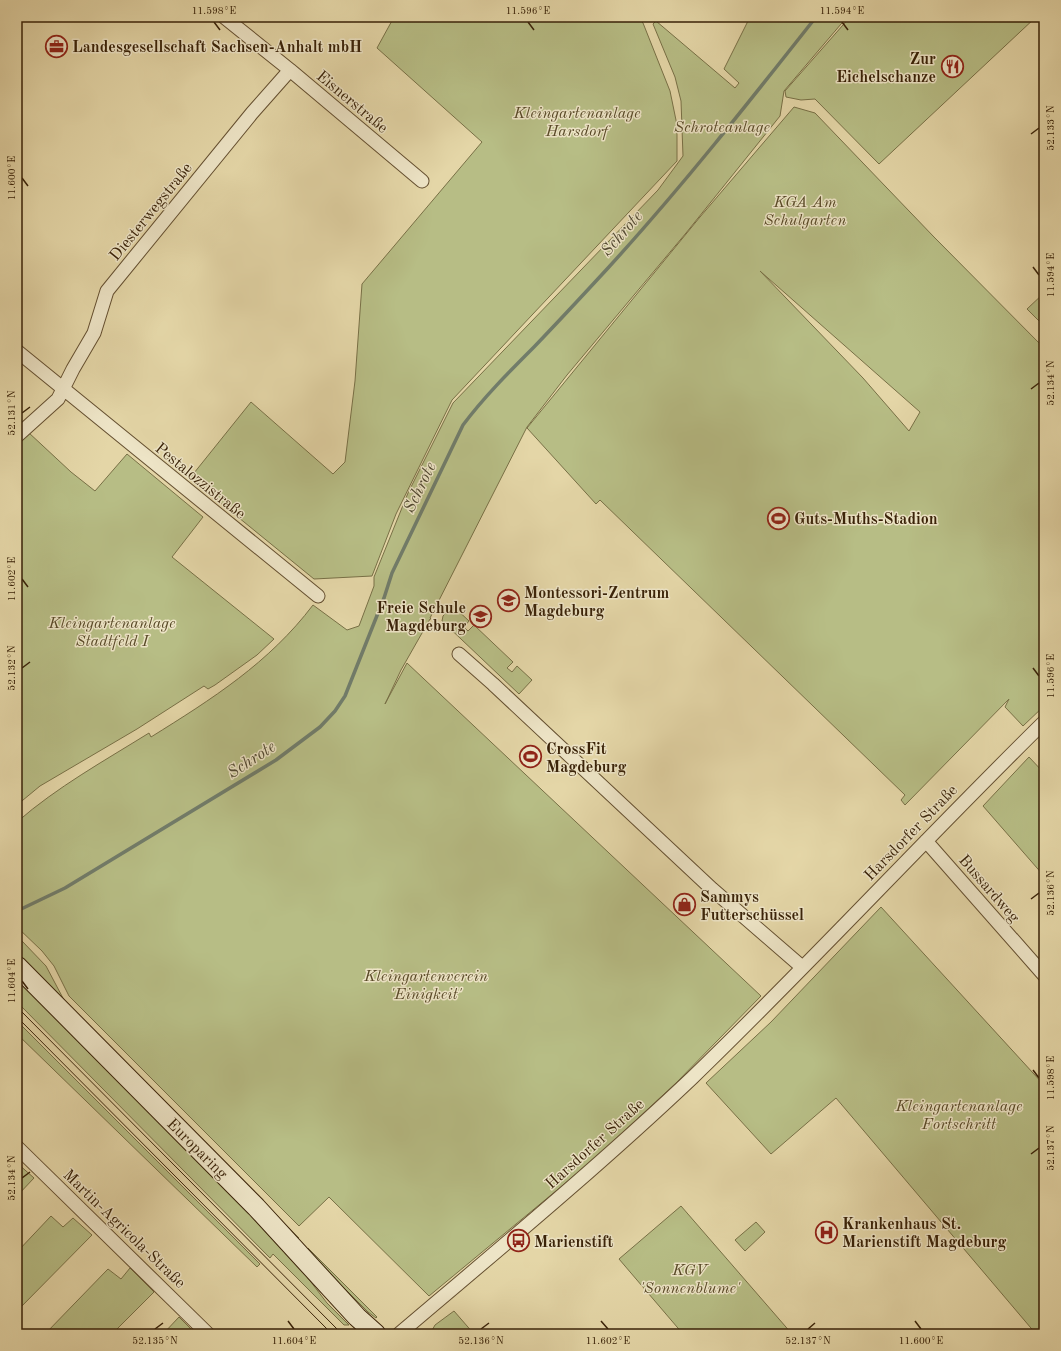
<svg xmlns="http://www.w3.org/2000/svg" width="1061" height="1351" font-family="'Old Standard TT',serif">
<style>
.green{fill:#b7bd85;stroke:#787046;fill-rule:evenodd}
.lines{fill:none;stroke-linecap:round;stroke-linejoin:round}
.stream{stroke:#717c6a;stroke-width:3.5}
.street-casing{stroke:#644f30;stroke-width:15}
.secondary-casing{stroke:#392208;stroke-width:21}
.street{stroke:#ede4c6;stroke-width:13}
.secondary{stroke:#ede4c6;stroke-width:19}
.tram{stroke:#392208;stroke-width:1}
.ticks{fill:none;stroke:#392208;stroke-width:1.5}
.labels{text-anchor:middle;stroke-width:3;stroke-linejoin:round;paint-order:stroke}
.poi-label{font-size:16px;font-weight:bold;fill:#392208;stroke:#ede4c6;text-anchor:start}
.street-label{font-size:16px;fill:#392208;stroke:#ede4c6}
.park-label{font-size:16px;font-style:italic;fill:#584927;stroke:#ede4c6}
.water-label{font-size:17px;font-style:italic;fill:#504831;stroke:#ede4c6}
.neatline{fill:none;stroke:#392208;stroke-width:1.5}
.ticks-label{font-size:10px;text-anchor:middle;fill:#392208}
</style>
<rect width="100%" height="100%" fill="#e4d6a7"/>
<filter id="stains"><feTurbulence type="fractalNoise" baseFrequency=".005" numOctaves="4"/><feColorMatrix values="0 0 0 0 .2 0 0 0 0 .09 0 0 0 0 .02 0 0 0 .5 -.17"/></filter>
<radialGradient id="worn" r=".72"><stop offset=".6" stop-color="#630" stop-opacity="0"/><stop offset="1" stop-color="#630" stop-opacity=".3"/></radialGradient>
<path class="green" d="M394 17H637L643 23 670 91 677 125V161L452 400 396 514 372 576 314 579 190 478 251 402 333 474 345 462 355 381 362 284 482 142 377 48Z
M750 17H847L784 91 780 116 686 233 567 375 527 427 430 618 431 619H430L401 670 385 704 407 663 761 996 676 1083 608 1146 574 1176 429 1296 329 1197 299 1226 69 996 54 966 42 951 17 927V822C57 787 104 761 149 733L151 737C212 699 269 663 313 605L347 630 359 626 374 586V577L408 493 453 403 658 190 683 156 681 101 675 77 653 24 656 21 735 88 739 83 724 69Z
M850 17H1036L879 164 815 99 801 100 786 97 785 91Z
M794 107 815 113 934 237 1044 348V706L1023 726 1005 707 1009 699 905 805 901 800 905 795 600 500 596 504 527 428 700 217ZM760 271 920 412 909 431 863 378Z
M1044 293V326L1027 309Z
M28 432 71 472 95 491 127 454 203 517 172 557 274 639 257 655 215 685 208 689 204 686 137 729 40 786 17 805V442Z
M453 606 469 621 464 627 468 631 474 625 513 662 507 668 512 672 517 666 532 680 519 694 442 621 443 616Z
M1029 757 1044 773V876L983 806Z
M881 907 1044 1085V1334H1036L836 1098 771 1154 706 1083 771 1022Z
M17 941H22L46 966 64 1000 299 1238 295 1237 17 957Z
M17 977 217 1177 304 1273 327 1303 349 1325H344L273 1254 270 1258 17 1002Z
M17 1021 260 1264 257 1267 17 1034Z
M17 1163 34 1178 17 1196Z
M681 1206 792 1334H683L619 1259Z
M51 1216 63 1227 73 1218 92 1235 17 1311V1252Z
M756 1222 765 1232 745 1251 735 1240Z
M308 1248 377 1317 376 1318 368 1312 307 1251Z
M130 1268 154 1292 112 1334H45L108 1269 121 1279Z
M454 1311 474 1334H430L435 1325Z
M179 1317 196 1334H163Z"/>
<g class="lines">
<path class="stream" d="M17 911 65 888 276 760 320 727 335 711 345 696 384 598 392 573 463 425C484 397 509 372 534 347 559 321 584 294 608 268 682 187 749 102 816 17"/>
<defs>
<path id="street" d="M224 17 290 70 422 181
M17 351 318 596
M17 436 58 399 73 369 94 333 107 291 252 113 290 70
M459 654 493 684 712 889 802 967
M926 841 1044 975
M17 1147 208 1334
M399 1334C498 1250 598 1167 692 1078 812 962 925 839 1044 722"/>
<path id="secondary" d="M17 966 256 1207 357 1317 376 1334"/>
</defs>
<use href="#street" class="street-casing"/>
<use href="#secondary" class="secondary-casing"/>
<use href="#street" class="street"/>
<use href="#secondary" class="secondary"/>
<path class="tram" d="M17 1007 342 1334
M17 1017 332 1334"/>
</g>
<path class="ticks" d="M214 22 220 30M528 22 534 30M842 22 848 30M1031 134 1039 128M22 178 28 186M1033 267 1039 275M1031 389 1039 383M22 413 30 407M22 579 28 587M22 668 30 662M1033 668 1039 676M1031 899 1039 893M22 981 28 989M1033 1070 1039 1078M1031 1154 1039 1148M22 1178 30 1172M288 1321 294 1329M601 1321 608 1329M915 1321 921 1329M155 1329 163 1323M481 1329 489 1323M808 1329 815 1323"/>
<defs>
<symbol id="office-ring" viewBox="-11 -11 22 22"><circle r="9.5" fill="#ede4c6" stroke="#8f2418" stroke-width="1.5"/><path d="M-6-3h4V-5.5h4V-3h4V5H-6ZM-1-4.5V-3h2v-1.5ZM-6 0V1H6V0Z" fill="#8f2418"/></symbol>
<symbol id="restaurant-ring" viewBox="-11 -11 22 22"><circle r="9.5" fill="#ede4c6" stroke="#8f2418" stroke-width="1.5"/><path d="M-5-6h1v4h1v-4h1v4h1v-4h1v5L-1.5 .5V6h-2V.5L-5-1ZM5-6V6H3V1.5H1.5Q1.5-4 5-6Z" fill="#8f2418"/></symbol>
<symbol id="stadium-ring" viewBox="-11 -11 22 22"><circle r="9.5" fill="#ede4c6" stroke="#8f2418" stroke-width="1.5"/><path d="M0-5a6.5 5 0 1 0 0 10a6.5 5 0 1 0 0-10ZM-3.5-1.8h7v3.6h-7Z" fill="#8f2418"/></symbol>
<symbol id="school-ring" viewBox="-11 -11 22 22"><circle r="9.5" fill="#ede4c6" stroke="#8f2418" stroke-width="1.5"/><path d="M0-5L7-2L0 1L-7-2ZM-4 1L0 2.5L4 1V4Q0 6-4 4Z" fill="#8f2418"/></symbol>
<symbol id="shop-ring" viewBox="-11 -11 22 22"><circle r="9.5" fill="#ede4c6" stroke="#8f2418" stroke-width="1.5"/><path d="M-5-2.5h2.3a2.7 3.5 0 0 1 5.4 0H5L5.5 6h-11ZM-1.5-2.5h3a1.5 2.3 0 0 0-3 0Z" fill="#8f2418"/></symbol>
<symbol id="hospital-ring" viewBox="-11 -11 22 22"><circle r="9.5" fill="#ede4c6" stroke="#8f2418" stroke-width="1.5"/><path d="M-5-5h3v3.5h4V-5h3V5h-3V1.5h-4V5h-3Z" fill="#8f2418"/></symbol>
<symbol id="bus-ring" viewBox="-11 -11 22 22"><circle r="9.5" fill="#ede4c6" stroke="#8f2418" stroke-width="1.5"/><path d="M-5-6H5V4H4V6H2V4H-2V6H-4V4H-5ZM-3.5-4V0h7V-4ZM-3.5 1.2v1.5H-2V1.2ZM2 1.2v1.5H3.5V1.2Z" fill="#8f2418"/></symbol>
</defs>
<g fill-rule="evenodd">
<use href="#office-ring" x="44" y="34" width="25" height="25"/>
<use href="#restaurant-ring" x="940" y="54" width="25" height="25"/>
<use href="#stadium-ring" x="766" y="506" width="25" height="25"/>
<use href="#school-ring" x="496" y="588" width="25" height="25"/>
<use href="#school-ring" x="468" y="604" width="25" height="25"/>
<use href="#stadium-ring" x="518" y="744" width="25" height="25"/>
<use href="#shop-ring" x="672" y="892" width="25" height="25"/>
<use href="#hospital-ring" x="814" y="1220" width="25" height="25"/>
<use href="#bus-ring" x="506" y="1228" width="25" height="25"/>
</g>
<g class="labels">
<g class="poi-label">
<text x="72" y="52">Landesgesellschaft Sachsen-Anhalt mbH</text>
<text x="936" y="64" text-anchor="end">Zur<tspan x="936" dy="18">Eichelschanze</tspan></text>
<text x="794" y="524">Guts-Muths-Stadion</text>
<text x="524" y="598">Montessori-Zentrum<tspan x="524" dy="18">Magdeburg</tspan></text>
<text x="466" y="613" text-anchor="end">Freie Schule<tspan x="466" dy="18">Magdeburg</tspan></text>
<text x="546" y="754">CrossFit<tspan x="546" dy="18">Magdeburg</tspan></text>
<text x="700" y="902">Sammys<tspan x="700" dy="18">Futterschüssel</tspan></text>
<text x="842" y="1229">Krankenhaus St.<tspan x="842" dy="18">Marienstift Magdeburg</tspan></text>
<text x="534" y="1247">Marienstift</text>
</g>
<g class="street-label">
<text transform="translate(353 101) rotate(40)" y="6">Eisnerstraße</text>
<text transform="translate(150 211) rotate(-51)" y="6">Diesterwegstraße</text>
<text transform="translate(201 480) rotate(39)" y="6">Pestalozzistraße</text>
<text transform="translate(910 832) rotate(-46)" y="6">Harsdorfer Straße</text>
<text transform="translate(990 888) rotate(49)" y="6">Bussardweg</text>
<text transform="translate(594 1143) rotate(-42)" y="6">Harsdorfer Straße</text>
<text transform="translate(198 1148) rotate(45)" y="6">Europaring</text>
<text transform="translate(125 1228) rotate(44)" y="6">Martin-Agricola-Straße</text>
</g>
<g class="park-label">
<text x="577" y="118">Kleingartenanlage<tspan x="577" dy="18">Harsdorf</tspan></text>
<text x="722" y="132">Schroteanlage</text>
<text x="805" y="207">KGA Am<tspan x="805" dy="18">Schulgarten</tspan></text>
<text x="112" y="628">Kleingartenanlage<tspan x="112" dy="18">Stadtfeld I</tspan></text>
<text x="426" y="981">Kleingartenverein<tspan x="426" dy="18">'Einigkeit'</tspan></text>
<text x="959" y="1111">Kleingartenanlage<tspan x="959" dy="18">Fortschritt</tspan></text>
<text x="690" y="1275">KGV<tspan x="690" dy="18">'Sonnenblume'</tspan></text>
</g>
<g class="water-label">
<text transform="translate(621 233) rotate(-49)" y="6">Schrote</text>
<text transform="translate(419 487) rotate(-64)" y="6">Schrote</text>
<text transform="translate(251 759) rotate(-33)" y="6">Schrote</text>
</g>
</g>
<rect width="1061" height="1351" fill="none" stroke="#e4d6a7" stroke-width="44"/>
<rect x="22" y="22" width="1017" height="1307" class="neatline"/>
<g class="ticks-label">
<text x="214" y="14">11.598°E</text>
<text x="528" y="14">11.596°E</text>
<text x="842" y="14">11.594°E</text>
<text transform="translate(1050 128) rotate(-90)" y="4">52.133°N</text>
<text transform="translate(11 178) rotate(-90)" y="4">11.600°E</text>
<text transform="translate(1050 275) rotate(-90)" y="4">11.594°E</text>
<text transform="translate(1050 383) rotate(-90)" y="4">52.134°N</text>
<text transform="translate(11 413) rotate(-90)" y="4">52.131°N</text>
<text transform="translate(11 579) rotate(-90)" y="4">11.602°E</text>
<text transform="translate(11 668) rotate(-90)" y="4">52.132°N</text>
<text transform="translate(1050 676) rotate(-90)" y="4">11.596°E</text>
<text transform="translate(1050 893) rotate(-90)" y="4">52.136°N</text>
<text transform="translate(11 981) rotate(-90)" y="4">11.604°E</text>
<text transform="translate(1050 1078) rotate(-90)" y="4">11.598°E</text>
<text transform="translate(1050 1148) rotate(-90)" y="4">52.137°N</text>
<text transform="translate(11 1178) rotate(-90)" y="4">52.134°N</text>
<text x="155" y="1344">52.135°N</text>
<text x="294" y="1344">11.604°E</text>
<text x="481" y="1344">52.136°N</text>
<text x="608" y="1344">11.602°E</text>
<text x="808" y="1344">52.137°N</text>
<text x="921" y="1344">11.600°E</text>
</g>
<rect width="100%" height="100%" filter="url(#stains)"/>
<rect width="100%" height="100%" fill="url(#worn)"/>
</svg>
